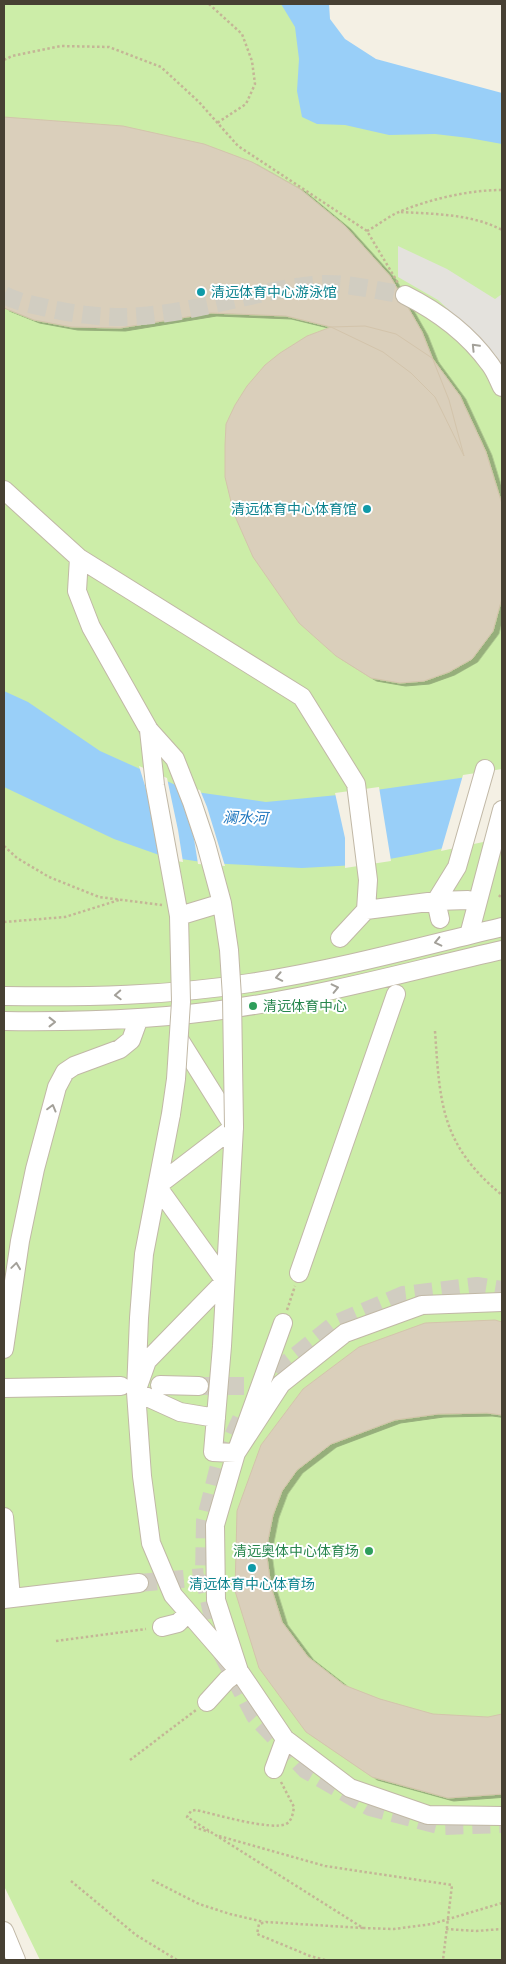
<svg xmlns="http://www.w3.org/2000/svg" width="506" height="1964" font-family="Lato,'Noto Sans SC',sans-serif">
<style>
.green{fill:#cceda8}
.parking{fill:#e4e2dd}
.water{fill:#99cff8}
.pier{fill:#f4f0e4}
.building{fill:#dacfbb;stroke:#d3c4ab;filter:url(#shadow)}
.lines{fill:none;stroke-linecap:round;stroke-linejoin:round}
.minor-tunnel{stroke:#d1cdc1;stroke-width:18;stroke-dasharray:18 9;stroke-linecap:butt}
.minor-casing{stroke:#c1b8a6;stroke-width:20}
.path{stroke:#c4b596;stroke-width:2.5;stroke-dasharray:2.5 2.5;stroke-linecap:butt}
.minor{stroke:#fff;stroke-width:18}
.minor-bridge-casing{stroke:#c1b8a6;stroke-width:20;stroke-linecap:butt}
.minor-bridge{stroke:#fff;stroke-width:18}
.oneway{stroke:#a3a099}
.culture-dot{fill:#0f9aa8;stroke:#fff;stroke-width:2}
.leisure-dot{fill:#2e9e5b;stroke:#fff;stroke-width:2}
.labels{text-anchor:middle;stroke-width:4;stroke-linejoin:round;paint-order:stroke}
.culture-label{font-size:14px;fill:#0d838f;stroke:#fff;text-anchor:start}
.leisure-label{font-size:14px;fill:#27864d;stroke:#fff;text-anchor:start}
.water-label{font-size:15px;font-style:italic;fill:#2178bf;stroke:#fff}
</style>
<defs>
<filter id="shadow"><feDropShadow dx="5.5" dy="3" stdDeviation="0" flood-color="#0004"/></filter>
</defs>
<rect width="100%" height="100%" fill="#f4f0e4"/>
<path class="green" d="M4 4H307L342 76 502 126V1960H40L4 1886Z"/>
<path class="parking" d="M398 246 447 269 495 299 502 294V374L476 335 438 300 398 277Z"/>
<path class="water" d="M281 4H329L330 19 345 39 376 59 502 93V144L469 138 435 134 389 135 345 125 317 124 302 117 297 91 299 59 295 27Z
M4 691 28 702 100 751 189 791 266 802 348 794 502 772V835L417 854 356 865 302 868 208 863 162 856 114 839 4 787Z"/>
<path class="pier" d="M139 766 167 778 178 830 183 862 162 859 146 789Z
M502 769V838L441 851 463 775Z
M379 787 391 861 345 868V838L335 793Z
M190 788 200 790 207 807 225 866 198 864 192 826Z"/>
<path class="building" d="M4 117 123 126 204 144 252 162 300 189 345 226 390 276 422 332 449 400 464 456 435 397 411 373 383 352 331 327 286 316 211 313 120 328 72 327 34 320 4 308Z
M365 326 396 334 432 358 460 396 486 452 502 504V598L493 631 472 659 449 672 424 681 400 683 371 678 336 656 299 623 253 557 234 514 225 477V445L226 424 235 405 247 386 265 365 280 353 307 336 331 327Z
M495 1320 502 1322V1415L487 1413 438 1414 395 1420 331 1444 297 1470 282 1491 273 1515 266 1550 271 1587 282 1622 308 1657 344 1685 380 1699 433 1714 488 1717 502 1714V1794L448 1798 372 1777 306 1732 259 1668 235 1591 237 1511 261 1445 303 1389 359 1347 425 1323Z"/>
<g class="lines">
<path class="minor-tunnel" d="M4 295C19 303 35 305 51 309 80 315 112 319 142 316 203 311 261 289 322 284 347 283 380 291 405 295
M199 1386H265
M260 1394 277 1371 335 1324 403 1295 477 1286 502 1290
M241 1419 219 1466 205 1521 204 1577 220 1650 255 1716 306 1770 370 1807 442 1826 502 1824
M139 1583 204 1577"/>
<defs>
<path id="minor" d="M405 295C437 311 468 334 489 363 495 370 498 379 502 387
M4 490 79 558 302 697 356 784 368 880 366 910
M79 558 77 591 91 627 149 730
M440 919 436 901 457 867 485 769
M469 935 502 810
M340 938 366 910 436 901 468 900
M4 996C86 997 169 996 250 983 335 970 419 947 502 927
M4 1021C81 1022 159 1020 235 1008 325 995 414 970 502 950
M179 1039 234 1127 222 1346 213 1452 236 1453 283 1323
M171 1114 144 1254 139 1318 136 1392 142 1476 151 1543 173 1595 239 1671 227 1680 207 1702
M299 1273 396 994
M502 1302 422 1305 345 1333 281 1384 236 1453 215 1525 216 1600 239 1671 285 1739 350 1788 428 1815 502 1816
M4 1349 20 1241 35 1169 57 1087 65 1072 74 1066 120 1049 131 1040 139 1018
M160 1385 199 1386
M4 1388 121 1386
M216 1418 180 1412 136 1392 147 1361 225 1281 157 1186 234 1127
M4 1517 11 1598
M4 1599 139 1583
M162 1627 178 1623 188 1613
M274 1769 285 1739
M4 1931 16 1960"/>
</defs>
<use href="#minor" class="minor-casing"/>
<path class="path" d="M209 4 242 34 252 61 255 84 246 104 217 123
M4 60 12 56 61 46 109 47 161 67 199 102 238 146 367 231 398 283
M401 212C435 214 472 214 502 230
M367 231C378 225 389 216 401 211 431 199 469 190 502 190
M4 846 17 858 49 877 99 897 162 905
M499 897 502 893
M4 922 65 917 119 900
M435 1031C440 1104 441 1145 502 1195
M287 1310 295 1286
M56 1641 146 1629
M130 1760 196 1710
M281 1782 294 1807C293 1813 292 1821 286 1824 272 1831 214 1814 196 1810L191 1811 187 1817 363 1928 266 1922 259 1924 257 1934 310 1956 325 1960
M194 1827 209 1832
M219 1836 325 1866 452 1885 443 1960
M152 1880 199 1904 230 1914 264 1922
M71 1881 136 1935 177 1960
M363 1928 394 1929 432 1924 502 1903
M446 1929 476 1931 502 1929"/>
<use href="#minor" class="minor"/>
<defs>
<path id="minor-bridge" d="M149 730 175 759 192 802 206 844 222 903 229 950 232 997 234 1127
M149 730 155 785 179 916 181 1002 176 1079 171 1114
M179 916 222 903"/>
</defs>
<use href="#minor-bridge" class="minor-bridge-casing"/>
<use href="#minor-bridge" class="minor-bridge"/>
</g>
<defs><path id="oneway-chevron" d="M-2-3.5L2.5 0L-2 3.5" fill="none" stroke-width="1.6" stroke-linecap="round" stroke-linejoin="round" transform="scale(1.25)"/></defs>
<g class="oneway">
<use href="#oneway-chevron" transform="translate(475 347) rotate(-134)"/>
<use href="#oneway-chevron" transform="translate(438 942) rotate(167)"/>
<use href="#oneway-chevron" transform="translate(279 977) rotate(169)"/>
<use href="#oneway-chevron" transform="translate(335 988) rotate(-13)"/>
<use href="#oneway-chevron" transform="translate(118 995) rotate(177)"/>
<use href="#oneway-chevron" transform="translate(52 1022)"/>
<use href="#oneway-chevron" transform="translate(52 1108) rotate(-75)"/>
<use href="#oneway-chevron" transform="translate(16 1266) rotate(-82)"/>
</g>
<g class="culture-dot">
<circle cx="201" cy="292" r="5"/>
<circle cx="367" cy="509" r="5"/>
<circle cx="252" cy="1568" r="5"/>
</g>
<g class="leisure-dot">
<circle cx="253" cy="1006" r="5"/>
<circle cx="369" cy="1551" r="5"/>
</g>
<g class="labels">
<g class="culture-label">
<text x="211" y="297">清远体育中心游泳馆</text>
<text x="357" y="514" text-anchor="end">清远体育中心体育馆</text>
<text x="252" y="1589" text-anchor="middle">清远体育中心体育场</text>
</g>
<g class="leisure-label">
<text x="263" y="1011">清远体育中心</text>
<text x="359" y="1556" text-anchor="end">清远奥体中心体育场</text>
</g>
<g class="water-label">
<text transform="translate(245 818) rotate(1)" y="5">澜水河</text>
</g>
</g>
<rect width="506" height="1964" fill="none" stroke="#474033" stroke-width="10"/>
</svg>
